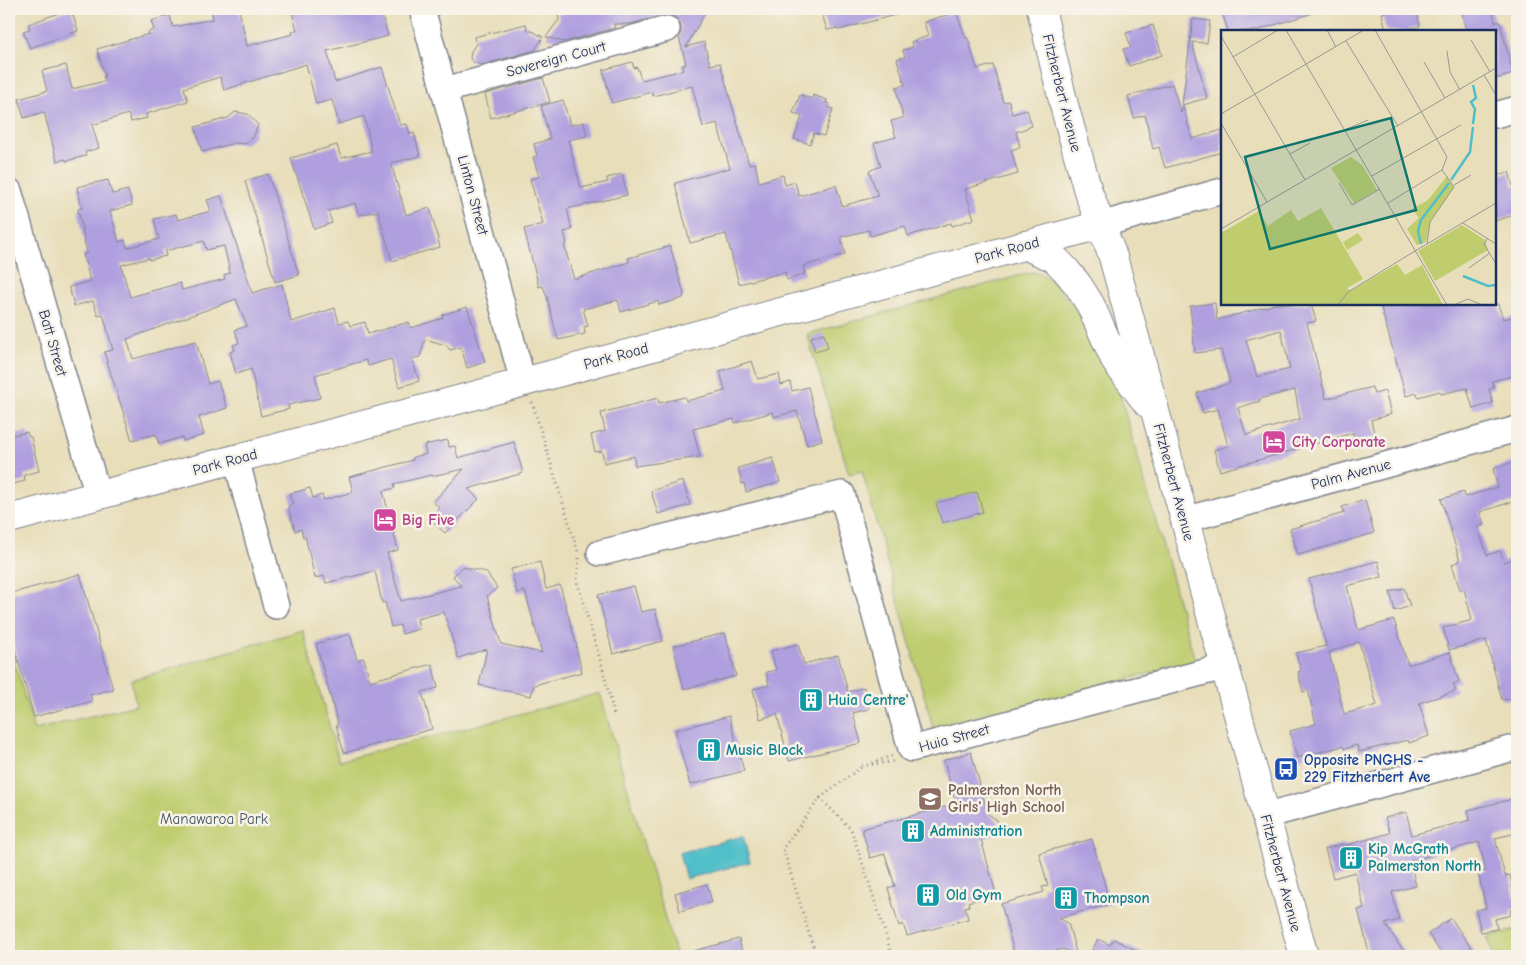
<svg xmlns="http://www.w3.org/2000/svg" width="1526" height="965" font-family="'Comic Neue',sans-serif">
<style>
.green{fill:#bfcd6f;stroke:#6d7e66}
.water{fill:#51bfc9;stroke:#367794}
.building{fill:#af9fdf;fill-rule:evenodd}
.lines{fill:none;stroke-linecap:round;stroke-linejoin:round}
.minor-casing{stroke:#82868c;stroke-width:28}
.major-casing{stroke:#82868c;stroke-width:30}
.path{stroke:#82868c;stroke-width:3;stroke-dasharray:1 4;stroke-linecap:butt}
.minor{stroke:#fff;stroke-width:25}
.major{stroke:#fff;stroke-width:28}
.labels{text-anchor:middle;stroke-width:5;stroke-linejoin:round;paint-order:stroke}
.street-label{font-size:15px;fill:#1b2f5e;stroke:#f7f3e8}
.hotel-label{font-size:15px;font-weight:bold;fill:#b23c85;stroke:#f7f3e8;text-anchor:start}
.culture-label{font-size:15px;font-weight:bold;fill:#0d838f;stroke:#f7f3e8;text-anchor:start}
.transit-label{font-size:15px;font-weight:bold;fill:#164399;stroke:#f7f3e8;text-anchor:start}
.education-label{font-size:15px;font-weight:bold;fill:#785e54;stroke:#f7f3e8;text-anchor:start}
.park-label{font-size:15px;fill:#445662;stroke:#f7f3e8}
.inset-river{fill:none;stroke:#51bfc9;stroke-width:2.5}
.inset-road{fill:none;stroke:#969895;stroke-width:1}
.view{fill:#0f766e;fill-opacity:0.15;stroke:#0f766e;stroke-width:2.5}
.inset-edge{fill:none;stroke:#1b2f5e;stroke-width:2.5}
</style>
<rect width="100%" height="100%" fill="#f7f3e8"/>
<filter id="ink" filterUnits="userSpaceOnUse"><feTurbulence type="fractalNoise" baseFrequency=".02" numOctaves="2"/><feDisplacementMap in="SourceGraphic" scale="10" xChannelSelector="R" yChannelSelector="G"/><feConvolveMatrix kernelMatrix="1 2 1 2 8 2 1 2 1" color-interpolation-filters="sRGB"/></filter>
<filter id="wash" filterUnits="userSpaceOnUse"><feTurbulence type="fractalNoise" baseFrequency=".0096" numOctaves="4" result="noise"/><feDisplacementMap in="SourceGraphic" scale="20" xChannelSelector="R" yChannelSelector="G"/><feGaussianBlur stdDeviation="1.12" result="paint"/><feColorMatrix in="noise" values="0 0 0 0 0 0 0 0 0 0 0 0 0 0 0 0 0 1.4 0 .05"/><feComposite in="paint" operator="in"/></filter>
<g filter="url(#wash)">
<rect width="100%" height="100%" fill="#e8deba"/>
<path class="green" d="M1032 272 1039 273 1051 280 1087 323 1116 380 1195 661 934 731 862 471 849 474 807 334Z
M303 630 339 761 600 693 676 956H9V641L34 730 136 705 131 680Z
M1517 930V956H1494L1487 937Z"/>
<path class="water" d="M743 836 750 862 686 879 679 853Z"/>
<g id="blocks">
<path class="building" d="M71 9 78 31 30 48 23 31 30 29 28 24Z
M211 9H239L247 46 293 34 292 31 297 30 291 9H380L388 36 327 51 335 82 382 67 400 125 407 124 410 134 414 133 420 156 391 163 406 215 430 208 440 247 392 261 378 211 359 215 355 203 328 211 332 223 314 229 291 158 337 145 341 158 372 151 364 116 339 124 332 100 316 104 306 64 224 90 220 77 184 88 188 101 146 114 147 118 131 122 128 114 92 125 99 148 85 152 86 156 66 161V159L57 161 44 112 24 118 19 99 47 91 42 71 66 65 72 89 105 81 103 76H105L97 49 149 34 148 32 154 30 151 21 170 15 173 27 213 19Z
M577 9H707L686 47 704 42 710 65 720 63 749 164 755 163 759 182 783 175 785 185 795 182 799 196 836 185 842 206 878 196 869 171 881 166 874 143 896 137 891 121 903 118 896 87 905 85 897 59 905 57 903 50 913 47 911 42 928 36 924 22 956 12 966 38H968L977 69 993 65 1003 102 1009 101 1012 114 1027 110 1032 126 1016 132 1020 147 1011 150 1018 174 965 189 974 219 952 226 951 223 908 236 905 226 870 236 869 230 841 237 845 254 803 266 805 274 787 280 785 272 739 284 726 234 690 243 675 183 730 168 717 123 703 127 692 86 653 96 652 92 612 103 603 70 632 62 634 68 637 67 641 79H642V80L683 70 682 65 686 64 679 37 681 32V26L677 19 671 15H664L630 24H614L615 28 564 42 546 37 559 20 558 14Z
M826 9H899V14L838 30 837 28 827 30 822 14 827 13Z
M1231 9H1315L1316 12 1255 31H1228L1222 12Z
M1394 9H1416L1420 26 1408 29 1409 31H1386L1382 13 1395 10Z
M1461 9H1492L1495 22H1500L1513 74 1495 79V31H1466Z
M1193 19 1210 21 1207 43 1192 42 1207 98 1182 105Z
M526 24 527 30 534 32 543 37 535 50 482 65 475 63 470 59 471 51 476 44 474 37Z
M1153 25 1162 55 1129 66 1123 49 1131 47 1126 33Z
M543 78 550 102 491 118 485 94Z
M1172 84 1181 113 1183 106 1192 139 1222 130V152L1165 168 1159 147 1153 149 1145 115 1134 118 1128 96Z
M800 95 812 99 813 95 827 100 826 103 829 104 828 107 833 109 824 136 814 133 810 144 794 139 802 116 793 113Z
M563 100 570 125 584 122 587 136 568 140 581 188 608 182 607 178 622 174 627 195 567 209 572 230 564 232 567 244 564 245 574 279 629 262 628 258 670 246 684 294 683 298 659 305 658 301 621 312 618 300 583 309 588 326 584 327 585 334 558 340 547 297 543 286 539 287 524 229 543 224 530 179 539 177 533 157 537 156 534 144 550 139 541 106Z
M235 112 248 114 258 125 253 138 245 144 234 143 202 152 195 127 228 118Z
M1509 172 1513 186 1517 185V214L1495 221V176Z
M268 174 299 275 275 282 245 181Z
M108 180 112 194 128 190 132 205 110 211 119 242 125 240 127 248 159 239 154 219 176 214 178 220 211 211 207 200 221 196 252 293 282 284 291 322 335 308 339 323 348 321 350 326 365 322 368 334 409 322 411 328 443 318 442 315 467 307 485 362 467 368 461 347 450 350 446 345 425 339 420 357 412 359 419 381 399 387 391 359 368 366 366 360 315 375 320 398 288 405 289 409 261 416 251 369 236 374 230 352 235 350 233 345 239 343 235 330 247 326 236 299 127 339 133 359 196 341 208 384 218 381 227 408 199 417 204 435 183 441 182 437 159 444 156 434 132 440 104 352 113 350 103 314 98 316 93 301 74 306 69 287 90 281 83 254 87 253 78 209 82 208 77 187ZM204 241 206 250 224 246 230 273 224 275 225 279 182 290 180 283 130 297 121 265 149 258V260L166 256 165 251Z
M1215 303 1217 320 1276 304H1311L1316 321 1307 323 1326 399 1372 387 1374 394 1385 391 1391 414 1371 420 1375 437 1356 442 1353 433 1220 471 1214 450 1228 446 1218 409 1203 413 1197 393 1230 383 1221 350 1195 353 1190 306ZM1281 330 1290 369 1257 377 1246 340ZM1295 390 1300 419 1246 435 1238 408 1260 401 1259 399Z
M1380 304H1498L1503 319 1517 316V375L1492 381 1494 388 1489 389 1493 403 1473 409 1467 388 1441 394 1440 391 1418 397 1417 393 1406 396Z
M824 333 828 348 815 352 811 337Z
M752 361 758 379 779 374 781 385 790 382 792 391 808 387 822 440 807 445 797 411 774 417 773 412 735 423 734 419 693 429 700 457 635 466 634 456 604 463 602 451 595 452 591 435 605 431 601 413 658 398 659 403 685 397 686 401 725 391 720 371Z
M27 432 29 437H31L39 471 24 475 25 481 9 485V436Z
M448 440 449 447 455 446 458 458 514 442 523 473 468 489 479 499 445 533 430 519 440 508 433 502 464 469 432 476 431 475 394 484 395 488 383 491 398 550 387 553 401 601 461 586 453 576 463 567 486 572 497 588 487 596 501 644 542 653 525 591 517 593 511 569 540 562 546 589 560 585 577 647H576L582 672 534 685 531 696 479 685 487 649 458 658 444 612 417 619 419 629 402 634 400 625 391 627 385 602 382 603 375 571 326 583 324 576 315 578 305 536 303 537 301 529 295 531 288 506 293 505 289 494 310 488 313 498 322 495 324 500 353 492 349 477 413 460V457L426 454 424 445Z
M773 458 780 482 746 492 744 483 742 484 738 468Z
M1513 462 1517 475V500L1480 512 1484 525 1478 527 1487 555 1500 551 1504 562 1517 558V698L1502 700 1486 640 1449 650 1443 628 1472 620 1464 589 1460 590 1452 564 1460 561 1441 499 1464 492 1465 497 1498 487 1493 469Z
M683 481 690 505 658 514 651 491Z
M977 492 983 512 942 523 936 503Z
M1365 500 1374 533 1298 555 1290 529 1344 513 1342 507Z
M1378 561 1382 577 1347 586 1358 630 1394 620 1408 665 1450 652 1459 682 1453 684 1456 691 1419 703 1429 736 1409 743 1408 740 1359 752 1357 745 1344 749 1343 746 1297 758 1290 731 1316 724 1308 690 1303 692 1298 672 1301 671 1296 653 1326 646 1309 579ZM1359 642 1377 705 1344 714 1329 652Z
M80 574 113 689 90 695 92 701 34 717 9 628V594Z
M634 586 641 612 655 609 663 641 613 654 598 595Z
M1404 588 1410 606 1395 611 1390 592Z
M725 633 736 676 684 689 673 646Z
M350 634 357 660 364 658 370 681 432 664 438 688 422 692 432 729 344 753 336 725 338 724 316 644Z
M798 644 804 664 838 655 848 692 864 687 869 709 853 713 861 743 789 761 777 714 760 719 753 689 769 685 766 672 776 670 771 651Z
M729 716 744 771 690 785 675 730Z
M971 752 988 814 997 820 1000 828 996 835 981 839 996 894 968 902 969 906 965 907 968 919 907 936 903 924 899 926 888 888 895 886 885 854 870 858 862 829 956 804 944 760Z
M1517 798V833L1495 838 1505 876 1510 875 1517 909 1510 910 1511 915 1495 919 1497 929 1481 932 1476 910 1486 908 1478 872 1486 871 1479 842 1410 861 1416 886 1392 892 1399 920 1385 924 1407 956H1370L1358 910 1364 908 1355 872 1333 878 1325 849 1342 844 1343 846 1390 833 1385 818 1406 812 1412 835 1470 820 1468 810Z
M1092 839 1110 904 1058 918 1068 923 1077 956 1063 949 1037 956H1015L1001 904 1044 892 1042 887 1048 886 1039 853Z
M707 884 712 902 680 911 675 893Z
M1451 918 1463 936 1477 956H1443L1428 934Z
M739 939 743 956H693V951Z
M1098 939 1110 945 1114 939 1147 956H1089Z"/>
</g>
</g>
<g filter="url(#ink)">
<use href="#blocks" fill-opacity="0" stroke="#82868c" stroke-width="1"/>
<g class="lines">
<defs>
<path id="minor" d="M422 9 523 382
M445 90 667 29
M1495 115 1517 109
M9 191 98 495
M1100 225 1222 191
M236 459 276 606
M1184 520 1517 429
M600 553 842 494 911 749 1224 667
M1265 816 1517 747"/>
<path id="major" d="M1041 9 1064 105 1088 191 1113 257 1304 956
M1024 245 1054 258 1065 269 1078 285 1090 304 1116 362 1147 403
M9 519 484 393 1100 225"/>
</defs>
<use href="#minor" class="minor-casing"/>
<use href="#major" class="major-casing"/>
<path class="path" d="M532 402 578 552
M579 558 577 581 602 666 614 714
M872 763 892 756
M862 766 896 761
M820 798 863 766
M816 956 783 848 820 798 851 829 882 922 892 956"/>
<use href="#minor" class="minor"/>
<use href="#major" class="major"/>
</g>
</g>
<defs>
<symbol id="hotel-square" viewBox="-11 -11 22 22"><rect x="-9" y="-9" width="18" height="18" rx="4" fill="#d1479c" stroke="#f7f3e8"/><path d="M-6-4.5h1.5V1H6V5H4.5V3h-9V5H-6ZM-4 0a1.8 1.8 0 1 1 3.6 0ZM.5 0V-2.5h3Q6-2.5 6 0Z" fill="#fff"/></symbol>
<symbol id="building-square" viewBox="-11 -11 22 22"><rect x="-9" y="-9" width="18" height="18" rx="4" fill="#0f9aa8" stroke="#f7f3e8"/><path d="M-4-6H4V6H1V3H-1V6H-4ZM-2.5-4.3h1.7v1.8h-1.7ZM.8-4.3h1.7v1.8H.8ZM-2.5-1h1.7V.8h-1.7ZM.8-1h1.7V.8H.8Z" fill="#fff"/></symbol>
<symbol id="bus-square" viewBox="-11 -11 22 22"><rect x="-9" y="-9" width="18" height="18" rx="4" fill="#1a4fb4" stroke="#f7f3e8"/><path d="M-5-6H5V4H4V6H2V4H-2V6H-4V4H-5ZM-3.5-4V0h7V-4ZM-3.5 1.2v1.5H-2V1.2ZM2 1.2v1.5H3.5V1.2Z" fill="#fff"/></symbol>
<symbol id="school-square" viewBox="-11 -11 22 22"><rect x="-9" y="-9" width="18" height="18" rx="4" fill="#8d6e63" stroke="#f7f3e8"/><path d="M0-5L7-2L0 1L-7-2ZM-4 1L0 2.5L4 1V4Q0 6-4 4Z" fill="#fff"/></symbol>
</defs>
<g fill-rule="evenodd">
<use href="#hotel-square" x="1260" y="428" width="28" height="28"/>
<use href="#hotel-square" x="371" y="506" width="28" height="28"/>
<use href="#building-square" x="797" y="686" width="28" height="28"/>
<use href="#building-square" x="695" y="736" width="28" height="28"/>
<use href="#bus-square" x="1272" y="755" width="28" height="28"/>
<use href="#school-square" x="916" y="785" width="28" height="28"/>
<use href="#building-square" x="899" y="817" width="28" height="28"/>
<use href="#building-square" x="1337" y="844" width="28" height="28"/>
<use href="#building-square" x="914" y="881" width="28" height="28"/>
<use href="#building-square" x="1052" y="884" width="28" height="28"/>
</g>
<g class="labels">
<g class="street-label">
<text transform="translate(556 59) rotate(-15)" y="5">Sovereign Court</text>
<text transform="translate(1062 93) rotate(76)" y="5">Fitzherbert Avenue</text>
<text transform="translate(473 195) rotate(75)" y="5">Linton Street</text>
<text transform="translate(1007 250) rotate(-15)" y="5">Park Road</text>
<text transform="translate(53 343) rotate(74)" y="5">Batt Street</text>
<text transform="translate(616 356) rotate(-15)" y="5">Park Road</text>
<text transform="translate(225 462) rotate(-15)" y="5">Park Road</text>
<text transform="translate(1351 474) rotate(-15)" y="5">Palm Avenue</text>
<text transform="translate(1174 482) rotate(75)" y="5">Fitzherbert Avenue</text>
<text transform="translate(954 738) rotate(-15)" y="5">Huia Street</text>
<text transform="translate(1281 873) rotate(75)" y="5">Fitzherbert Avenue</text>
</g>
<g class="hotel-label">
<text x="1292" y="447">City Corporate</text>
<text x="402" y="525">Big Five</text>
</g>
<g class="culture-label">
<text x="828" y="705">Huia Centre'</text>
<text x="726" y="755">Music Block</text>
<text x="930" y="836">Administration</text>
<text x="1368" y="854">Kip McGrath<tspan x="1368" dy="17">Palmerston North</tspan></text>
<text x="946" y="900">Old Gym</text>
<text x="1084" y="903">Thompson</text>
</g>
<g class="transit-label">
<text x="1304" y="765">Opposite PNGHS -<tspan x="1304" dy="17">229 Fitzherbert Ave</tspan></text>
</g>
<g class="education-label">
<text x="948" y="795">Palmerston North<tspan x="948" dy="17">Girls' High School</tspan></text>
</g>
<g class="park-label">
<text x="214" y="824">Manawaroa Park</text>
</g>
</g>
<g transform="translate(1221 30)">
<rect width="275" height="275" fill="#e8deba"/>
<path d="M130 127 141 135 156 160 133 173 110 138ZM226 146 233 157 209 192 205 212 196 215 186 199 198 188 191 179 207 170ZM100 178 142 249 126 258 129 261 176 234 184 245 201 235 222 275H0V203L38 181 47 196 70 180 77 191ZM241 195 264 210 267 220 214 251 197 221ZM137 203 142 210 126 220 122 212Z" fill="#bfcd6f"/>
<path class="inset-river" d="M252 55 255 68 250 72 254 79 252 94M230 150 249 122 252 97M200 214 197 201 200 190 228 153M242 246 267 256 275 255"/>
<path class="inset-road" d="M65 0 226 275M106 0 115 17M154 0 226 127 221 140 167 173M0 6 84 150M250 10 269 42M125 11 177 96M226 21 229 42 239 60M12 27 57 0M203 32 224 68M263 45 275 65M0 84 143 0M0 93 46 172M123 100 147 90M135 120 275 38M69 124 89 113M151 146 240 95M118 153 131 175 159 159M233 155 250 145M242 193 275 214M0 199 135 120M266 209 263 214 275 234M206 214 209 192 233 157 221 140M194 221 275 173M248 238 269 223M117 275 127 262 194 221M233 275 247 269 261 275"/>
<path class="view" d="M170 88 195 180 49 219 24 127Z"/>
<rect width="275" height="275" class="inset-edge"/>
</g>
<rect width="1526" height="965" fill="none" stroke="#f7f3e8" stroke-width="30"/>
</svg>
